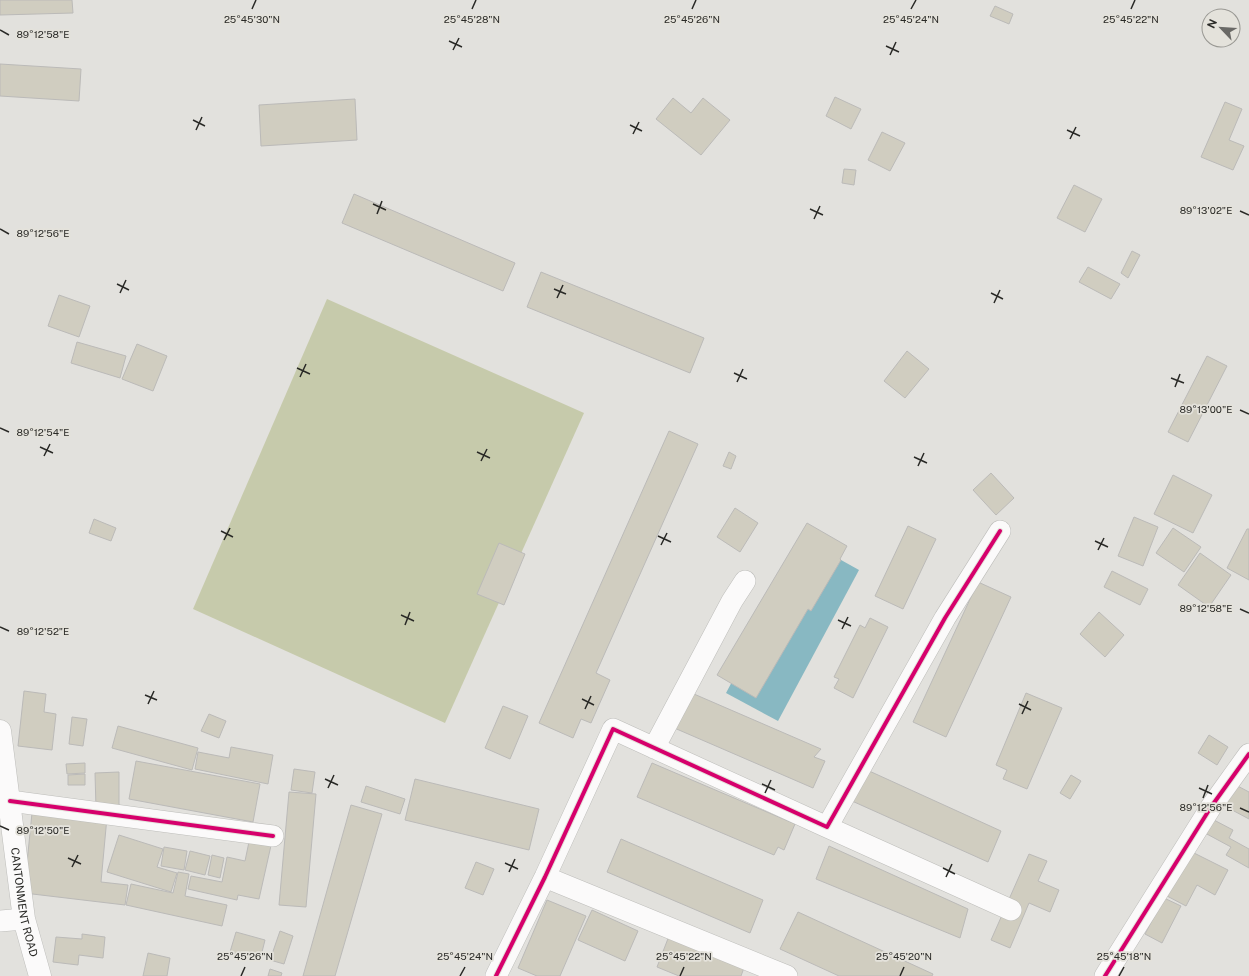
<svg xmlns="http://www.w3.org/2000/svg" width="1249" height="976" font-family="'Public Sans',sans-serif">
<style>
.green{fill:#c6caab}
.water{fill:#88b8c2}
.building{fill:#d0cdc0;stroke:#bbbab8}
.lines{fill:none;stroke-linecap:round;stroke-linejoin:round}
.minor-casing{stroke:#bdbdba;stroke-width:22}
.tertiary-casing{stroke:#bdbdba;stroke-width:23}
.minor{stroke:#fbfafa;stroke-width:21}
.tertiary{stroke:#fbfafa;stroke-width:22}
.cycleway-casing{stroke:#e4e2db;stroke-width:6}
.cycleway{stroke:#d6006c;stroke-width:4}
.ticks{fill:none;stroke:#292926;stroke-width:1.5}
.labels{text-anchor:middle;stroke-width:3.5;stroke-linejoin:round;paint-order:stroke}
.street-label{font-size:11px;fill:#292926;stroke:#e4e2db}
.ticks-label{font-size:10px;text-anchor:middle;fill:#292926;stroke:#e4e2db;stroke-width:3.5;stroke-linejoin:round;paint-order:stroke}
</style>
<rect width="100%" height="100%" fill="#e2e1dd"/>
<path class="green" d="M327 299 584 413 445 723 193 609Z"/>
<path class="water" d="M807 541 859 570 778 721 726 693Z"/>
<path class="building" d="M0 0H72L73 13 0 15Z
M995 6 1013 14 1009 24 990 16Z
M0 64 81 69 79 101 0 96Z
M835 97 861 109 851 129 826 116Z
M673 98 691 113 703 98 730 120 701 155 656 119Z
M355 99 357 140 261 146 259 105Z
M1225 102 1242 109 1229 140 1244 146 1233 170 1201 157Z
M882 132 905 143 890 171 868 160Z
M844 169 856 170 854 185 842 183Z
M1074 185 1102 199 1085 232 1057 218Z
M354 194 515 263 503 291 342 223Z
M1132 251 1140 255 1128 278 1121 273Z
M1088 267 1120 284 1111 299 1079 282Z
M541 272 704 338 690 373 527 307Z
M59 295 90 306 79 337 48 326Z
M77 342 126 356 120 378 71 363Z
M137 344 167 356 153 391 122 379Z
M907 351 929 369 905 398 884 381Z
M1207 356 1227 366 1188 442 1168 432Z
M669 431 698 444 596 673 610 680 591 723 581 719 573 738 539 723Z
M729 452 736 456 731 469 723 466Z
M991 473 1014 498 996 515 973 490Z
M1173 475 1212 495 1193 533 1154 514Z
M735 508 758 523 740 552 717 537Z
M1134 517 1158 527 1143 566 1118 556Z
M94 519 116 528 111 541 89 533Z
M807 523 847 546 840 559 841 560 811 611 808 609 756 698 717 675Z
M908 526 936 539 903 609 875 596Z
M1173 528 1201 547 1184 572 1156 553Z
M1247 529H1249V580L1227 568Z
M499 543 525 554 504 605 477 594Z
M1200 553 1231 575 1209 607 1178 585Z
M1112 571 1148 589 1140 605 1104 587Z
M978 582 1011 597 946 737 913 722Z
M1099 612 1124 635 1105 657 1080 634Z
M870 618 888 627 853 698 834 688 839 679 834 677 860 625 865 628Z
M24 691 46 694 44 712 56 714 52 750 18 746Z
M687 691 821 749 814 757 825 761 813 788 672 727Z
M1026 693 1062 708 1027 789 1003 779 1007 770 996 765Z
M503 706 528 716 510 759 485 748Z
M209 714 226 721 219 738 201 731Z
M72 717 87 719 83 746 69 744Z
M118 726 198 748 192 770 112 748Z
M1209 735 1228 747 1217 765 1198 753Z
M231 747 273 755 268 784 195 769 198 752 229 758Z
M136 761 260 784 253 822 129 799Z
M85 763V773L67 774 66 764Z
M652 763 795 824 784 850 778 847 774 855 637 797Z
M294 769 315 772 312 793 291 790Z
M867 770 1001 831 988 862 852 801Z
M119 772V808H96L95 773Z
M85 774V785H68V775Z
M1071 775 1081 781 1070 799 1060 793Z
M415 779 539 809 529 850 405 820Z
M1230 782 1249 792V819L1219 803Z
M366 786 405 799 400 814 361 802Z
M289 792 316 794 306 907 279 905Z
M351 805 382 814 335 976H303Z
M32 813 107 817 101 882 128 885 125 905 24 893Z
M1212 819 1233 830 1229 838 1249 849V868L1226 855 1231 847 1205 833Z
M119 835 163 849 157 867 177 873 171 892 107 872Z
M250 837 272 841 259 899 238 895 237 900 188 889 191 876 222 882 227 857 245 861Z
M621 839 763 900 750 933 607 872Z
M829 846 968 909 960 938 816 879Z
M164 847 187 851 184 870 161 866Z
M190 851 210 856 205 875 185 870Z
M1190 851 1228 870 1215 895 1197 885 1186 906 1167 896Z
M1029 854 1047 861 1038 881 1059 890 1050 912 1029 903 1010 948 991 940Z
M212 855 224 858 220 878 208 875Z
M476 862 494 869 483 895 465 888Z
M178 872 189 874 185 896 227 905 222 926 126 905 131 884 173 893Z
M1164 898 1181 906 1162 943 1145 934Z
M547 900 586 916 560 976H537L518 968Z
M592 910 638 931 625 961 578 940Z
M798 912 933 974 932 976H839L780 949Z
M280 931 293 936 284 964 270 960Z
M236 932 265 940 260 960 230 952Z
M82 934 105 937 103 958 79 955 78 965 53 962 56 937 82 939Z
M669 936 745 965 741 976H679L657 967Z
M148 953 170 958 167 976H143Z
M270 969 282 973 281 976H268Z"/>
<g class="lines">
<defs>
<path id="minor" d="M654 748 732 601 745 581
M10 801 273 836
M827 827 1011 910
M545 877 787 976
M0 921 24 919
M496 976 545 877 613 729 827 827 945 618 1000 531
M1105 976 1211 807 1249 754"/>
<g id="tertiary">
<path id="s1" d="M0 731 24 919 40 976"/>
</g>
</defs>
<use href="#minor" class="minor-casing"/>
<use href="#tertiary" class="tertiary-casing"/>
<use href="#minor" class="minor"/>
<use href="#tertiary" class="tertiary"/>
<defs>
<path id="cycleway" d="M10 801 273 836
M496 976 545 877 613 729 827 827 945 618 1000 531
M1105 976 1211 807 1249 754"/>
</defs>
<use href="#cycleway" class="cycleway-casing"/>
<use href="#cycleway" class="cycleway"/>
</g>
<path class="ticks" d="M252 9 256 0M472 9 476 0M692 9 696 0M911 9 916 0M1131 9 1135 0M0 30 9 35M449 41 462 47M886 46 899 52M453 50 459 38M890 55 896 42M193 120 205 126M630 125 642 131M196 130 202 117M1067 130 1080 136M633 134 639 122M1070 139 1076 127M373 204 386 210M810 209 823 215M1240 211 1249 215M377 214 382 201M814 219 820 206M0 229 9 234M117 284 129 290M554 289 566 294M120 293 126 280M991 293 1003 299M557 298 563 285M994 303 1000 290M297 368 310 374M734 373 747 379M300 377 306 364M1171 378 1184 383M737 382 743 369M1175 387 1180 374M1240 410 1249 414M0 428 9 432M40 447 53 453M477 452 490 458M44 456 50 444M914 457 927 463M481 461 487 449M918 466 924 453M221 531 233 537M658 536 671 542M224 540 230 528M1095 541 1108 547M661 545 667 533M1098 550 1104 538M1240 609 1249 613M401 615 414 621M838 620 851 626M405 625 410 612M0 627 9 631M842 629 848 617M145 695 157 700M582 699 594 705M148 704 154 691M1019 704 1031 710M585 709 591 696M1022 714 1028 701M325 779 338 785M762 784 775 790M328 788 334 775M1199 788 1212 794M765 793 771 780M1203 798 1208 785M1240 808 1249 812M0 826 9 830M68 858 81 864M505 863 518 869M72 867 78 855M943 868 955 874M509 872 515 859M946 877 952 864M241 976 245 967M460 976 465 967M680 976 684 967M900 976 904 967M1119 976 1124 967"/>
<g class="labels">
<g class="street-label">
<text dy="4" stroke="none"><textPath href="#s1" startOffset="173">CANTONMENT ROAD</textPath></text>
</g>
</g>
<g class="ticks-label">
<text x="252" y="23">25°45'30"N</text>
<text x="472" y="23">25°45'28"N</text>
<text x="692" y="23">25°45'26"N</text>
<text x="911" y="23">25°45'24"N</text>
<text x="1131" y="23">25°45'22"N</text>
<text x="43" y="38">89°12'58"E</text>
<text x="1206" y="214">89°13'02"E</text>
<text x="43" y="237">89°12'56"E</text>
<text x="1206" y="413">89°13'00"E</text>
<text x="43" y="436">89°12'54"E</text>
<text x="1206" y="612">89°12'58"E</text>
<text x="43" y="635">89°12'52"E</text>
<text x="1206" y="811">89°12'56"E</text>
<text x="43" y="834">89°12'50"E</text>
<text x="245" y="960">25°45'26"N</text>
<text x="465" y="960">25°45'24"N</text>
<text x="684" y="960">25°45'22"N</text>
<text x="904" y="960">25°45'20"N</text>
<text x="1124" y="960">25°45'18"N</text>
</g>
<g transform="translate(1221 28) rotate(295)"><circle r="19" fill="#e4e2db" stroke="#999893"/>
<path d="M0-3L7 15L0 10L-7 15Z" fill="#6a6966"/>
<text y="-6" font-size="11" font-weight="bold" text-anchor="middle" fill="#292926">N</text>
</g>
</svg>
